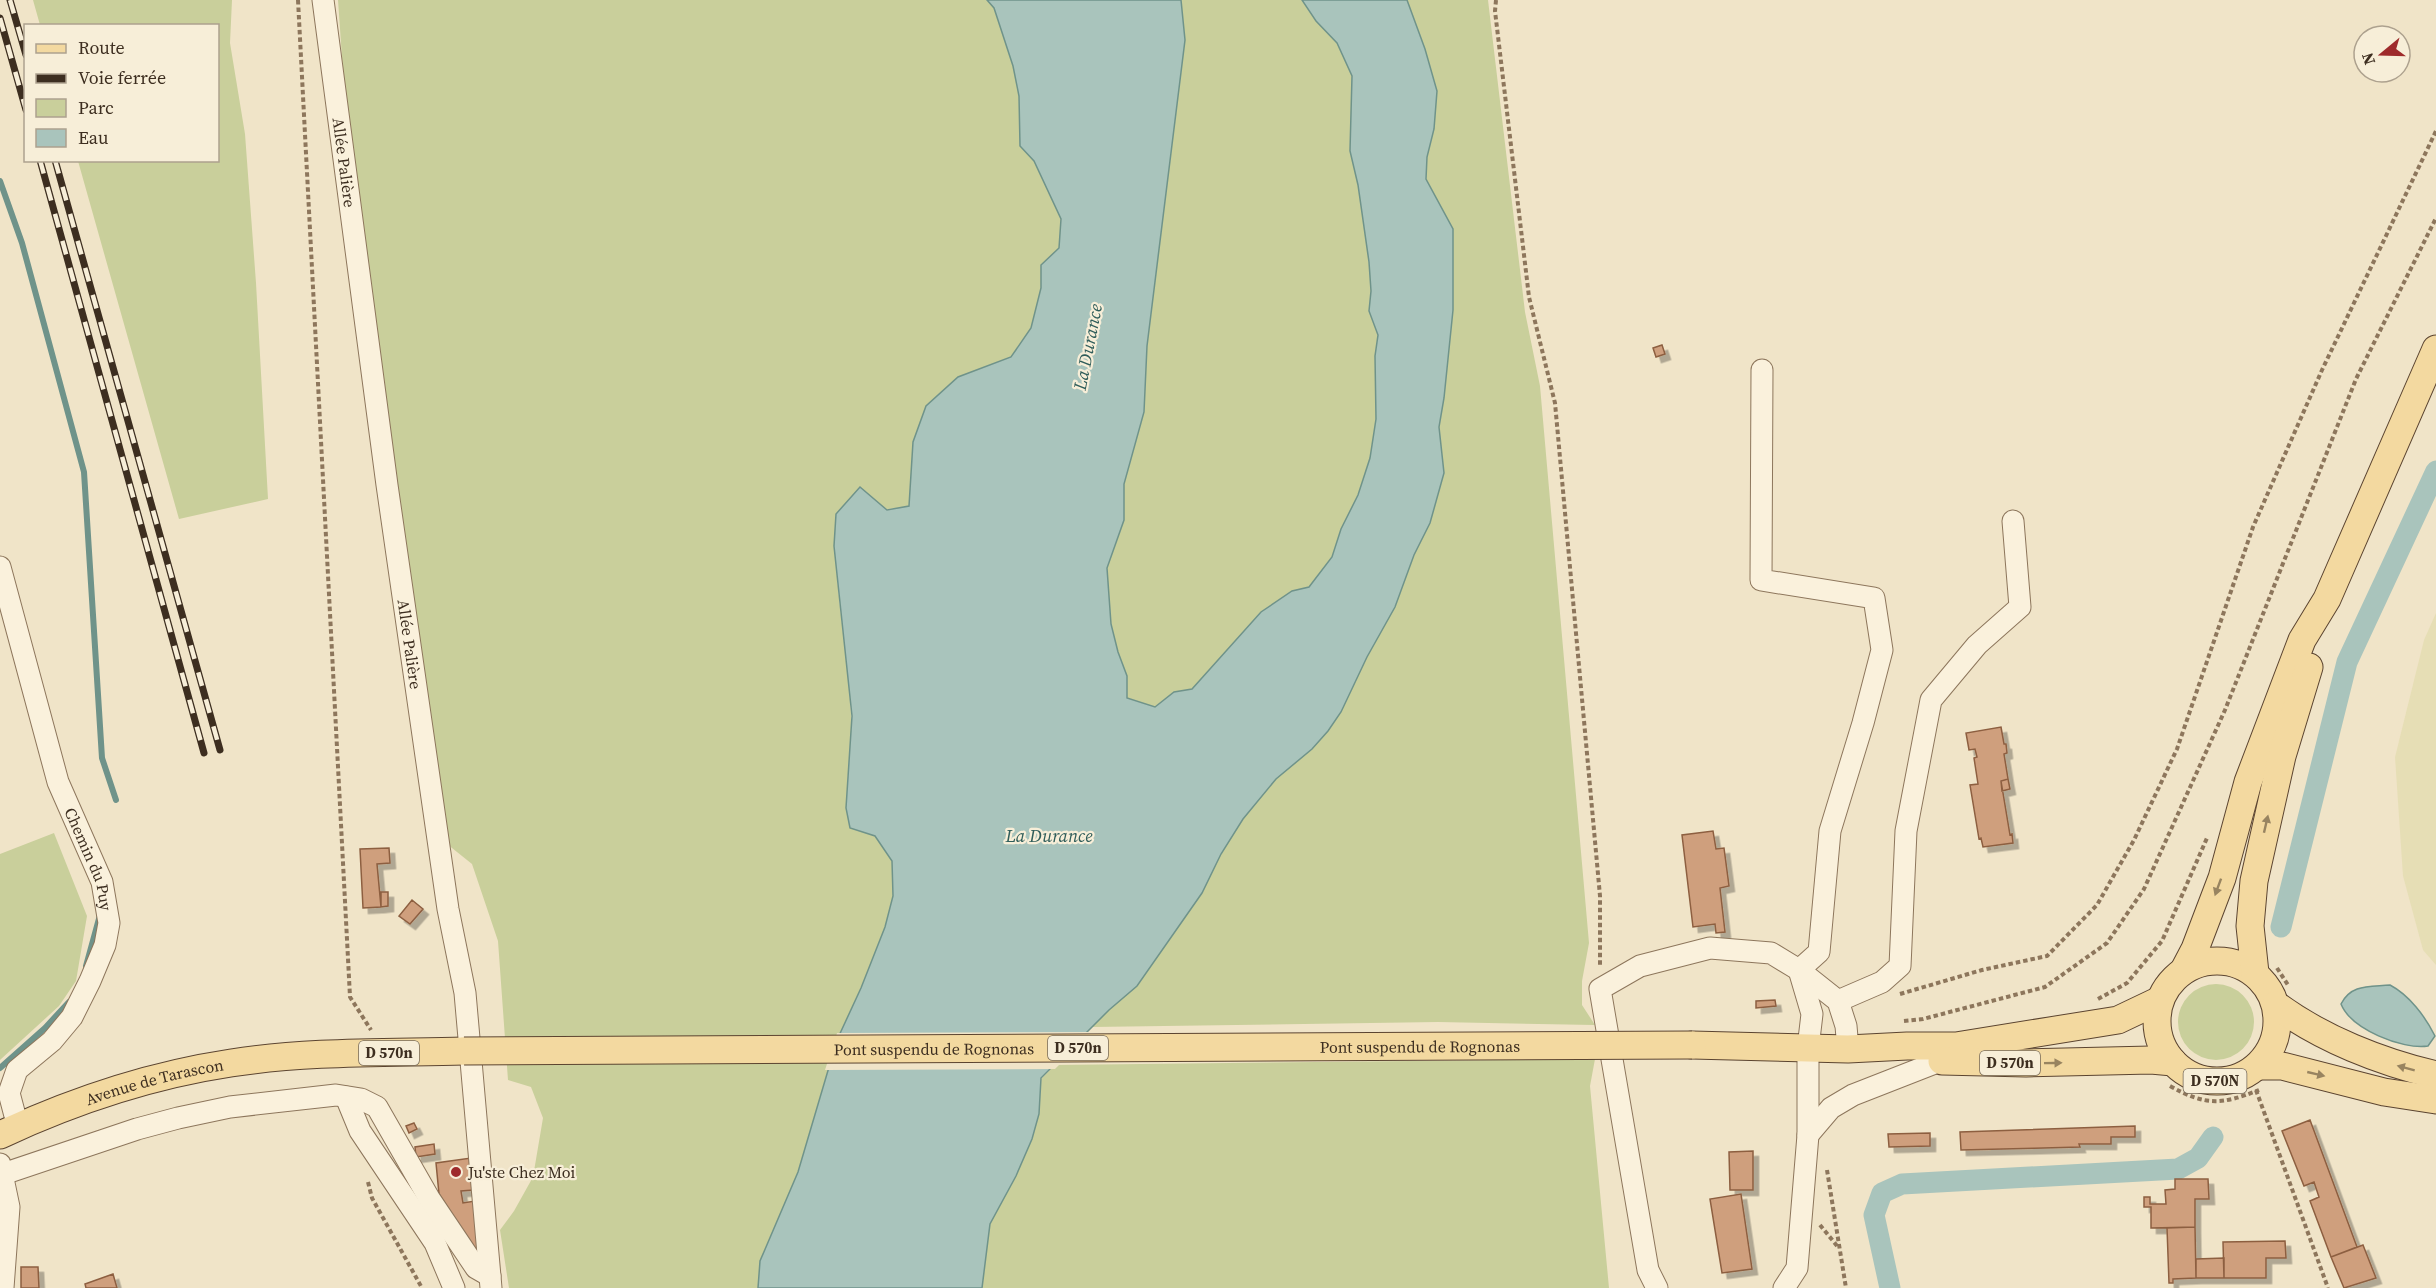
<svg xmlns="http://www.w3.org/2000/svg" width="2436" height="1288" font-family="'Source Serif 4',serif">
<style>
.farmland{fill:#e6deb5}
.green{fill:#c9cf9b}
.water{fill:#a9c4bc;stroke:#6f938a;stroke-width:1.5}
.pier{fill:#f0e4c8}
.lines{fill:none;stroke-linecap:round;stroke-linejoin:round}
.stream{stroke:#6f938a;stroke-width:6}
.canal{stroke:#a9c4bc;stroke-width:21}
.building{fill:#cf9f7d;stroke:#8d5f41;stroke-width:1.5;filter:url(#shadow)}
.minor-casing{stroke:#8d765c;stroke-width:23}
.major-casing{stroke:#5b4430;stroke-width:29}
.path{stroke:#8d765c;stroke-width:4;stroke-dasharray:4.5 3;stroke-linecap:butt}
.minor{stroke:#faf1dc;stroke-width:21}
.major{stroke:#f3d9a0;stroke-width:27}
.rail-casing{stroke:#3d2e20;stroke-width:7}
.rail{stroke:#f7eed8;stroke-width:4.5;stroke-dasharray:14;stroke-linecap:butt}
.major-bridge-casing{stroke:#5b4430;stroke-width:29;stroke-linecap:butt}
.major-bridge{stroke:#f3d9a0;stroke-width:27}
.oneway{fill:#988460}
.poi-dot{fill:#9e2a2b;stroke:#f7eed8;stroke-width:2}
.labels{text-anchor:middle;stroke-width:4.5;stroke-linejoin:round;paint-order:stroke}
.shield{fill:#f7eed8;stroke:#756857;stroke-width:1.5}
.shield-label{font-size:15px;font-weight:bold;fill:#3d2e20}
.street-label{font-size:16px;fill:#3d2e20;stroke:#f7eed8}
.poi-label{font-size:16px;fill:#3d2e20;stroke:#f7eed8;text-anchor:start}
.water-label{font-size:18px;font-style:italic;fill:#2f5d5a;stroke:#f7eed8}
</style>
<defs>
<filter id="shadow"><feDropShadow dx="5.5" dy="5.5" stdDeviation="0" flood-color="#0004"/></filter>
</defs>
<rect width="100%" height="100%" fill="#f0e4c8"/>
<path class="farmland" d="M2436 613V965L2423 950 2403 876 2395 757 2424 640Z"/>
<path class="green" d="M33 0H232L230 43 245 134 256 283 268 499 179 519 78 161 218 160V26L40 25Z
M338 0H987L994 8 1013 66 1019 96 1020 146 1034 161 1061 219 1059 249 1041 265V288L1031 328 1011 357 958 377 913 442 909 507 836 514C832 581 848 647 851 714 853 752 842 790 850 827L875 835 893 861V896L885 927 861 988 837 1040 798 1172 760 1261 758 1288H509L500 1230 514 1211 533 1177 543 1118 531 1087 508 1080 498 941 472 864 447 844 346 115Z
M1181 0H1302L1316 21 1337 43 1352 76 1350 151 1358 185 1369 262 1371 291 1369 311 1378 335 1375 356 1376 419 1370 458 1358 495 1341 529 1332 557 1309 587 1292 591 1261 612 1192 689 1174 692 1155 707 1127 698V676L1118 652 1111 624 1107 568 1124 520V484L1144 412 1147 346 1185 40Z
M1407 0H1488L1525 312 1540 386 1589 943 1582 981V1005L1595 1025 1438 1022 1092 1027 1109 1010 1221 854 1243 819 1276 779 1312 749 1395 607 1414 555 1430 523 1444 473 1439 427 1444 398 1453 310V229L1426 179 1427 157 1434 129 1425 49Z
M54 833 87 916 76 981 59 1006 0 1060V854Z
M2178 1022a38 38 0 1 1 76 0a38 38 0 1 1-76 0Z
M1595 1059 1590 1086 1609 1288H982L990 1224 1016 1176 1032 1139 1039 1114 1041 1079 1055 1065Z"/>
<path class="water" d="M987 0H1181L1185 40 1147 346 1144 412 1124 484V520L1107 568 1111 624 1118 652 1127 676V698L1155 707 1174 692 1192 689 1261 612 1292 591 1309 587 1332 557 1341 529 1358 495 1370 458 1376 419 1375 356 1378 335 1369 311 1371 291 1369 262 1358 185 1350 151 1352 76 1337 43 1316 21 1302 0H1407L1425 49 1437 91 1434 129 1427 157 1426 179 1453 229V310L1444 398 1439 427 1444 473 1430 523 1414 555 1395 607 1367 657 1341 712 1328 731 1312 749 1276 779 1243 819 1221 854 1202 893 1137 986 1109 1010 1041 1078 1039 1114 1032 1139 1016 1176 990 1224 982 1288H758L760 1261 798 1172 837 1040 861 988 885 927 893 896 892 861 875 836 850 828 846 808 852 716 834 546 836 514 860 487 887 510 909 506 913 442 926 406 958 377 1011 357 1031 328 1041 288V265L1059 248 1061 219 1034 161 1020 146 1019 96 1013 66 994 8Z
M2390 985C2409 995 2425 1016 2435 1036L2428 1046C2402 1050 2351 1029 2341 1004 2351 984 2369 987 2390 985Z"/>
<path class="pier" d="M1092 1032 1055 1069 825 1070 837 1033Z"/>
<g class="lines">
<path class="stream" d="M0 181 22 243 84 472 102 758 116 800
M86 966 100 915
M0 1068 45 1028 69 1002"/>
<path class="canal" d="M2281 927 2347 662 2436 471
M1890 1288 1874 1215 1882 1193 1902 1184 2178 1169 2198 1158 2213 1137"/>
</g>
<path class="building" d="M1662 345 1665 354 1656 357 1653 348Z
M2001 727 2004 744H2006L2007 753 2004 754 2008 779 2001 781 2010 835 2012 834 2013 843 1983 847 1981 838 1979 839 1970 785 1978 784 1974 758 1977 757 1975 749 1969 750 1966 733Z
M2008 779 2010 789 2002 791 2001 781Z
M1713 831 1716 849 1724 848 1729 886 1720 888 1725 932 1716 933 1715 924 1693 927 1682 835Z
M389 848 390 863 377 864 381 907 363 908 360 849Z
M381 892H388V906L381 907Z
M412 900 423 909 410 924 399 916Z
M1775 1000 1776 1006 1756 1008V1001Z
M2310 1120 2357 1247 2331 1257 2310 1201 2319 1197 2314 1182 2304 1186 2282 1131Z
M414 1123 417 1129 409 1133 406 1126Z
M2135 1126V1137H2111V1144H2079L2080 1147 1961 1150 1960 1132Z
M1930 1133V1146L1889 1147 1888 1134Z
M434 1144 435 1154 416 1157 415 1147Z
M1753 1151V1190H1730L1729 1152Z
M471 1158 474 1190 461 1191 463 1203 475 1201 482 1261 439 1194 436 1163Z
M2175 1179H2208L2209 1199H2195V1227L2151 1228V1207H2144V1197H2150V1204H2166L2165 1190 2175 1189Z
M1741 1194 1752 1269 1722 1273 1710 1199Z
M2195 1227 2196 1278 2173 1279V1283H2169L2167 1228Z
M2285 1241 2286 1258H2266V1278H2224L2223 1242Z
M2363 1245 2376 1278 2344 1288 2331 1257Z
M2224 1258V1278H2196V1259Z
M21 1267H38L39 1288H21Z
M113 1274 117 1288H86L85 1284Z"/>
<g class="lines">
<defs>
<g id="minor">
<path id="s1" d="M323 0 387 485 448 909 465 993 491 1288"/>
<path d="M1762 370 1761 580 1874 598 1882 650 1863 723 1830 831 1819 952 1799 970"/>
<path id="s2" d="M0 567 58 782 102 882 109 923 105 945 90 981 72 1017 52 1041 17 1070 9 1093 18 1127"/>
<path d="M1838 1001 1882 982 1900 966 1906 831 1931 700 1977 645 2020 607 2013 521"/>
<path d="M346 1097 360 1131 435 1243 454 1288"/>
<path d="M1808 1135 1831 1108 1853 1095 1940 1061"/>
<path d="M0 1164 9 1207 3 1288"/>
<path d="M0 1175 137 1129 178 1118 230 1107 336 1095 361 1099 377 1107 429 1198 476 1268 490 1276"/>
<path d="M1657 1288 1648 1270 1600 989 1640 966 1710 948 1771 953 1799 970 1838 1001 1846 1026 1848 1049"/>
<path d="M1784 1288 1797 1268 1808 1135V1048L1812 1014 1799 970"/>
</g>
<g id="major">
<circle cx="2217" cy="1021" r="60"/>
<path d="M2184 970 2195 949 2222 878 2248 782 2302 640 2327 599 2436 349"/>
<path d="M2255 973 2250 926 2254 881 2282 756 2309 667"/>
<path d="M2276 1005C2322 1039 2381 1062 2436 1075"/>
<path d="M1692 1045 1848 1049 1907 1046H1956L2118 1020 2160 1000"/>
<path d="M1942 1061 2026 1063 2151 1060 2173 1062"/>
<path d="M2259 1066H2282L2384 1092 2436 1100"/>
<path id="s3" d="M0 1135C73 1101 151 1075 231 1063 307 1051 386 1053 464 1051"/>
</g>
</defs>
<use href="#minor" class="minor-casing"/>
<use href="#major" class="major-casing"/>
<path class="path" d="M298 0 350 997 371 1030
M1496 0 1495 11 1529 297 1555 403 1600 896V967
M2277 968 2288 985
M1900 994 1982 970 2047 956 2097 905 2134 840 2177 749 2253 527 2322 370 2436 131
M2098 999 2127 983 2162 941 2207 838
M1904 1021 1923 1019 2045 987 2107 943 2144 889 2225 710 2356 379 2436 218
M2170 1086C2206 1106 2221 1105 2259 1090
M2256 1090 2328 1288
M1827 1170 1846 1288
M368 1182 372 1198 422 1288
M1820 1225 1838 1247"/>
<use href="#minor" class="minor"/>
<use href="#major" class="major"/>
<defs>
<path id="rail" d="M10 0 26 55
M0 18 26 110
M40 160 204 753
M55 160 220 750"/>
</defs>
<use href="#rail" class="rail-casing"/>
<use href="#rail" class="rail"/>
<defs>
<g id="major-bridge">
<path id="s4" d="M464 1051 1692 1045"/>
</g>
</defs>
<use href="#major-bridge" class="major-bridge-casing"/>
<use href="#major-bridge" class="major-bridge"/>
</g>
<defs><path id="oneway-solid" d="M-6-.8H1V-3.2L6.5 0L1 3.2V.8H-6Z" transform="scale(1.5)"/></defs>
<g class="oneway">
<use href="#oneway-solid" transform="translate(2266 824) rotate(-77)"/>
<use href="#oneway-solid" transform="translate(2218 887) rotate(110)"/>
<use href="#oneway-solid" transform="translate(2053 1063) rotate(-1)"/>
<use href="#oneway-solid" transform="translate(2406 1068) rotate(-165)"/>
<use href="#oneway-solid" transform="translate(2316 1074) rotate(13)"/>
</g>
<circle class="poi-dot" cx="456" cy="1172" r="6"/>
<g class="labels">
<g class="shield">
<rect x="1048" y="1036" width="60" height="24" rx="4.5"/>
<rect x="359" y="1041" width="60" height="24" rx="4.5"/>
<rect x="1980" y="1051" width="60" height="24" rx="4.5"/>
<rect x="2183.5" y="1069" width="63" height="24" rx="4.5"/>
</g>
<g class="shield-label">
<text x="1078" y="1053">D 570n</text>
<text x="389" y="1058">D 570n</text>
<text x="2010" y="1068">D 570n</text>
<text x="2215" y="1086">D 570N</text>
</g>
<g class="street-label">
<text dy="6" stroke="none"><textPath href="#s1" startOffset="164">Allée Palière</textPath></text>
<text dy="6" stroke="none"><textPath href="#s1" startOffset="650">Allée Palière</textPath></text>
<text dy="6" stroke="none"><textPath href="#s2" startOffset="306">Chemin du Puy</textPath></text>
<text dy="6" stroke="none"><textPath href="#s4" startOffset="956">Pont suspendu de Rognonas</textPath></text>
<text dy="6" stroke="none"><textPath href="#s4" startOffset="470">Pont suspendu de Rognonas</textPath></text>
<text dy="6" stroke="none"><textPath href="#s3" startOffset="164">Avenue de Tarascon</textPath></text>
</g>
<g class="poi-label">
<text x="468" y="1178">Ju'ste Chez Moi</text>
</g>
<g class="water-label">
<text transform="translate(1088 347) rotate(-79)" y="6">La Durance</text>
<text x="1049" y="842">La Durance</text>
</g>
</g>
<rect x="24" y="24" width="195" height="138" fill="#f7eed8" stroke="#ada18e" stroke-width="1.5"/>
<rect x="36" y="44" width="30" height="9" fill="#f3d9a0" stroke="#ada18e" stroke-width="1.5"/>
<text x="78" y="54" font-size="18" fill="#3d2e20">Route</text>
<rect x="36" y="74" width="30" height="9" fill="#3d2e20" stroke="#ada18e" stroke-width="1.5"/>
<text x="78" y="84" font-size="18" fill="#3d2e20">Voie ferrée</text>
<rect x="36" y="99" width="30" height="18" fill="#c9cf9b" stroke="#ada18e" stroke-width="1.5"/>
<text x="78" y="114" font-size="18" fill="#3d2e20">Parc</text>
<rect x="36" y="129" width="30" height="18" fill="#a9c4bc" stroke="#ada18e" stroke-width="1.5"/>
<text x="78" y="144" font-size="18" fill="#3d2e20">Eau</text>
<g transform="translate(2382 54) rotate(251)"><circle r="28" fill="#f7eed8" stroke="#ada18e" stroke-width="1.5"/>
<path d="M0-4.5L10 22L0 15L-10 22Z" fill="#9e2a2b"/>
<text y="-9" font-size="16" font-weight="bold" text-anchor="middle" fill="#3d2e20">N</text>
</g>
</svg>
